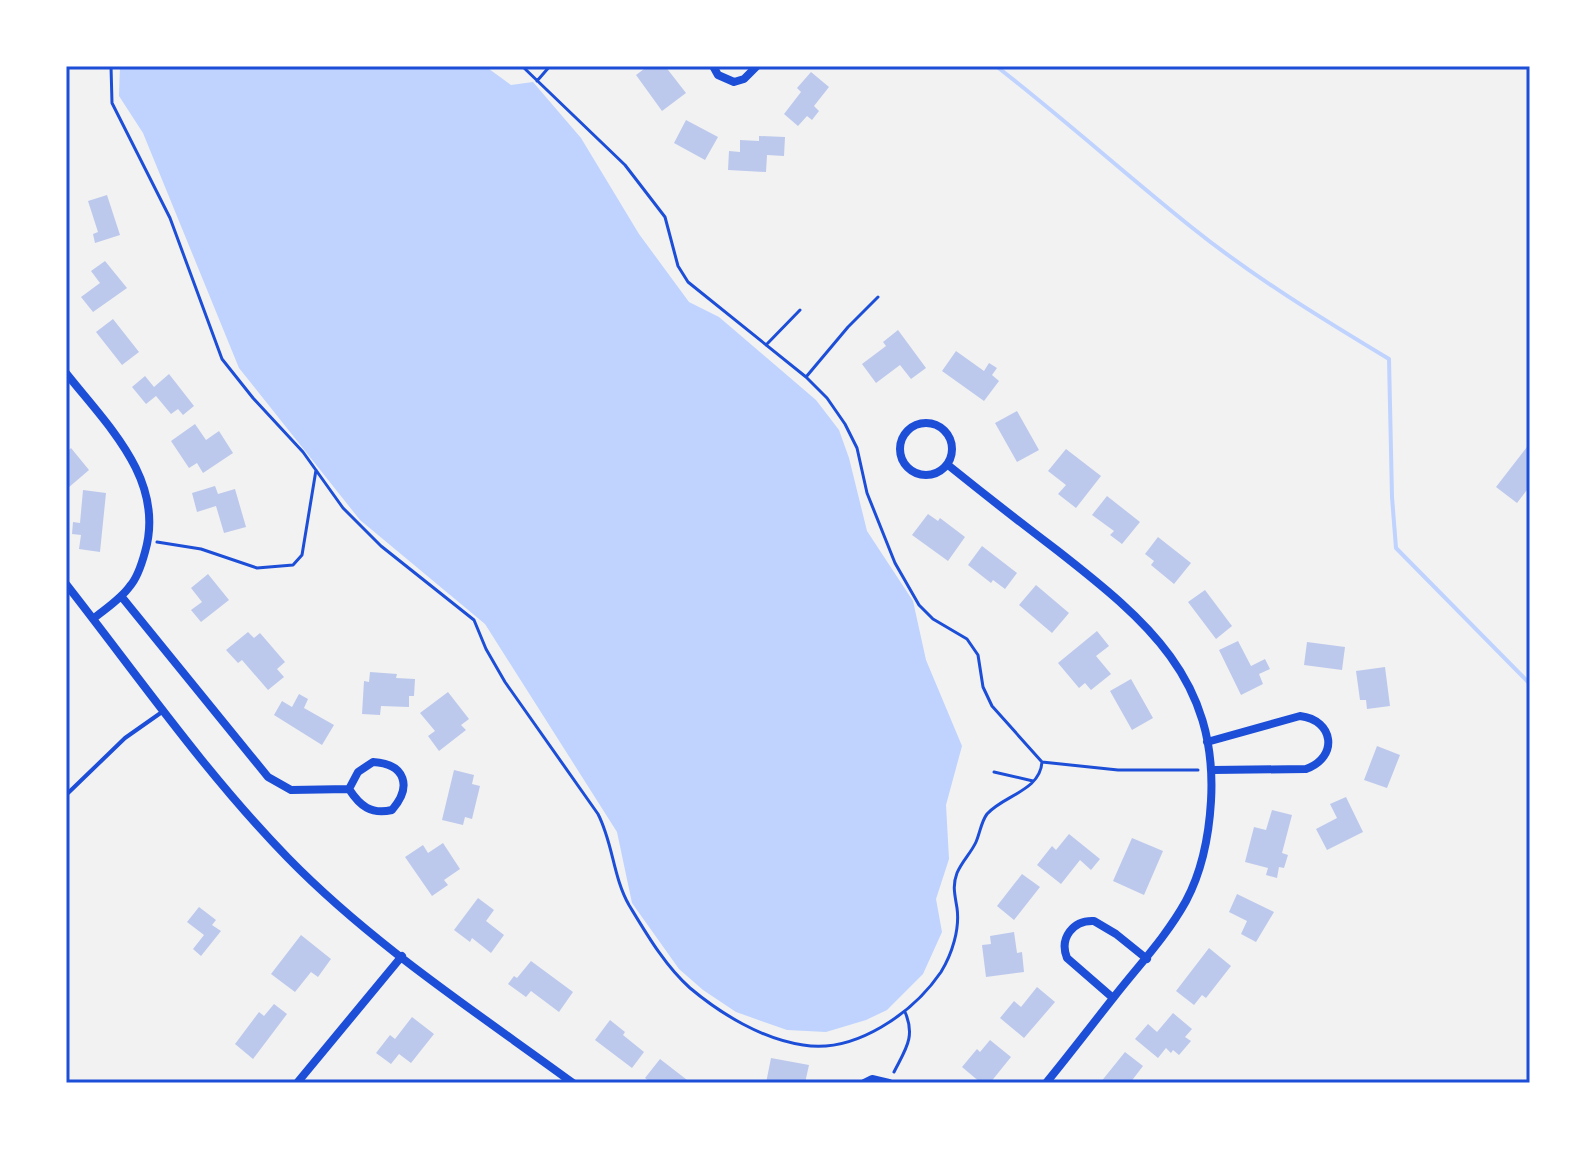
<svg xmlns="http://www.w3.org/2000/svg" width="1596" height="1149" font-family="'IBM Plex Sans',sans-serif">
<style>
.water{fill:#bfd3fe}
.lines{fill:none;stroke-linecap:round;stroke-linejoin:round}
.stream{stroke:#bfd3fe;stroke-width:4}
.building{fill:#bdc9ec}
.path{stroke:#1d4ed8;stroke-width:3}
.service{stroke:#1d4ed8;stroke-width:4}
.minor{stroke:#1d4ed8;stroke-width:8}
.neatline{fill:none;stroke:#1d4ed8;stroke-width:3}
</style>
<rect width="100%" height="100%" fill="#f2f2f2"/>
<path class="water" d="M120 66H485L511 85 533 82 581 138 639 234 689 302 719 317 816 400 839 430 849 458 867 531 913 601 926 660 962 746 946 805 949 859 936 899 942 932 923 974 887 1010 866 1020 826 1032 787 1030 736 1012 703 990 679 969 632 903 617 832 485 624 360 520 239 368 143 133 119 96Z"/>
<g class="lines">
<path class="stream" d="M996 66C1063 118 1125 174 1190 226 1252 276 1321 318 1389 359L1392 497 1396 548 1530 684"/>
</g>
<path class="building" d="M648 66H665L686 93 662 111 636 75Z
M811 72 829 87 814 106 819 111 812 120 807 116 798 126 784 114 801 92 797 88Z
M686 120 718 137 705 160 674 143Z
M759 136 785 137 784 156 767 155 766 172 728 170 729 151 740 152V140L759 141Z
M107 195 120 235 95 243 93 234 98 232 88 201Z
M105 261 127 288 93 312 81 297 100 283 91 271Z
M113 319 139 352 122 365 96 332Z
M898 330 926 368 911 379 900 365 876 383 862 364 886 346 883 342Z
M956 351 984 371 989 363 997 368 992 375 999 381 984 401 942 371Z
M169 374 194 406 183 415 178 409 171 414 156 396 146 404 132 387 145 376 154 387Z
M1017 411 1039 450 1017 462 995 423Z
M195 424 206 440 219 431 233 453 203 473 197 463 189 468 171 441Z
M1530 443V486L1517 503 1496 487Z
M66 446 69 450 71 448 89 470 68 488Z
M1066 449 1101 476 1076 508 1058 494 1066 485 1048 471Z
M215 486 218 494 235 489 246 527 224 533 216 506 197 512 192 493Z
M83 490 106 493 100 552 79 549 81 535 72 534 73 522 80 523Z
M1107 496 1140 522 1122 544 1110 535 1114 531 1092 515Z
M928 514 938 521 940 518 965 537 948 561 912 535Z
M1158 537 1191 563 1174 584 1151 565 1154 561 1145 554Z
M982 546 1017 573 1005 589 993 580 991 583 968 565Z
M208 574 229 600 201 622 191 610 202 602 191 588Z
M1036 585 1069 613 1052 633 1019 605Z
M1205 590 1232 626 1216 639 1188 602Z
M1097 631 1109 646 1096 656 1111 674 1091 690 1085 683 1079 688 1058 663Z
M248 632 254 638 260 633 285 662 277 669 284 677 268 690 242 660 238 663 226 650Z
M1238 641 1251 666 1265 659 1270 669 1259 674 1263 684 1241 695 1219 650Z
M1307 642 1345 647 1342 670 1304 665Z
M1385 667 1390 706 1367 709 1366 700H1360L1356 671Z
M370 672 397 674 396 678 415 679 414 696H409V707L381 706 380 715 362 714 364 681 369 682Z
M1131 679 1153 718 1132 730 1110 691Z
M448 692 469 719 461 725 466 730 439 751 428 736 435 731 420 713Z
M299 694 308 699 304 708 334 725 322 745 274 715 282 701 292 707Z
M1377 746 1400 755 1387 788 1364 780Z
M454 770 474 775 472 784 480 786 472 819 465 817 463 825 442 820Z
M1346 797 1363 832 1327 850 1316 829 1337 818 1330 804Z
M1272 810 1292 815 1282 853 1288 855 1284 868 1279 867 1277 878 1266 875 1268 868 1245 862 1254 827 1266 830Z
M1069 834 1100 859 1091 870 1080 860 1061 884 1037 865 1052 846 1056 850Z
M1132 838 1163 851 1144 895 1113 881Z
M443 843 460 869 444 880 448 885 432 896 405 857 423 845 428 853Z
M1022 874 1040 887 1014 920 997 906Z
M1237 894 1274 912 1256 942 1241 934 1247 921 1229 912Z
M478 898 494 910 486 921 504 935 491 953 472 938 470 942 454 930Z
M199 907 216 920 212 925 221 931 201 956 193 949 204 935 187 922Z
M1014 932 1017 953 1022 952 1024 972 986 977 982 945 991 944 990 936Z
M301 935 331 959 318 977 311 972 295 992 271 974Z
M1209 948 1231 966 1206 998 1202 995 1194 1005 1176 991Z
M531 961 573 992 559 1012 531 991 526 997 508 984 514 976 517 978Z
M1037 987 1055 1002 1024 1038 1000 1018 1014 1001 1021 1007Z
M274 1004 287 1014 253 1059 235 1044 259 1012 264 1016Z
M1173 1013 1192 1029 1185 1037 1191 1041 1179 1055 1173 1050 1171 1053 1166 1048 1158 1058 1135 1039 1148 1024 1157 1032Z
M412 1017 434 1034 411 1063 399 1054 391 1064 376 1053 390 1035 395 1039Z
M610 1020 625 1032 623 1035 644 1052 632 1068 595 1040Z
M990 1040 1011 1057 990 1083H981L962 1067 977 1049 980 1052Z
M1125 1052 1143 1066 1130 1083H1100Z
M771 1058 809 1065 805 1083H766Z
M660 1059 691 1083H651L645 1078Z"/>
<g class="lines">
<path class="path" d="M111 66 112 103 170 218 222 359 253 398 303 452 343 508 381 546 474 620 486 649 505 682 598 814C613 843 613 877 629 905 646 933 665 966 690 988 721 1014 762 1039 803 1045 855 1054 913 1013 941 972 952 954 960 929 957 908 955 895 952 886 957 873 962 861 971 853 976 842 980 833 981 822 987 814 1004 795 1040 791 1042 762L992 706 983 687 978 655 967 639 933 619 919 605 895 563 867 493 857 448 845 424 827 398 806 377 688 282 678 266 665 217 625 165 522 66
M537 81 550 66
M766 345 800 310
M806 377 848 327 878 297
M157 542 201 549 257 568 293 565 302 555 316 470
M1042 762 1118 770H1198
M994 772 1033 781
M894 1072C905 1050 916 1037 905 1012"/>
<path class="service" d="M66 795 125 738 162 712"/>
<path class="minor" d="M713 66 718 75 734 82 744 79 757 66
M66 373C107 425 166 480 145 552 142 563 138 577 130 586 121 599 105 609 93 619
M900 449a26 26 0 1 1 52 0a26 26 0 1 1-52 0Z
M948 465C984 494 1021 523 1058 551 1146 620 1218 679 1211 801 1209 835 1202 871 1186 901 1166 937 1139 965 1114 997 1091 1026 1069 1055 1046 1083
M66 584C138 676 206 774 288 858 372 944 476 1012 573 1083
M121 596 268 777 291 790 349 789
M1207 742 1300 716C1334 720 1339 757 1306 769L1213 770
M373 762C406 764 412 787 392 810 371 815 360 806 349 789L358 772Z
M1113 998 1067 958C1059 938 1073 920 1094 921L1116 934 1147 959
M297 1083 402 956
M864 1083 872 1079 889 1083"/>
</g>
<rect width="1596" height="1149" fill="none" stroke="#ffffff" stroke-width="136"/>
<rect x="68" y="68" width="1460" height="1013" class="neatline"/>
</svg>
